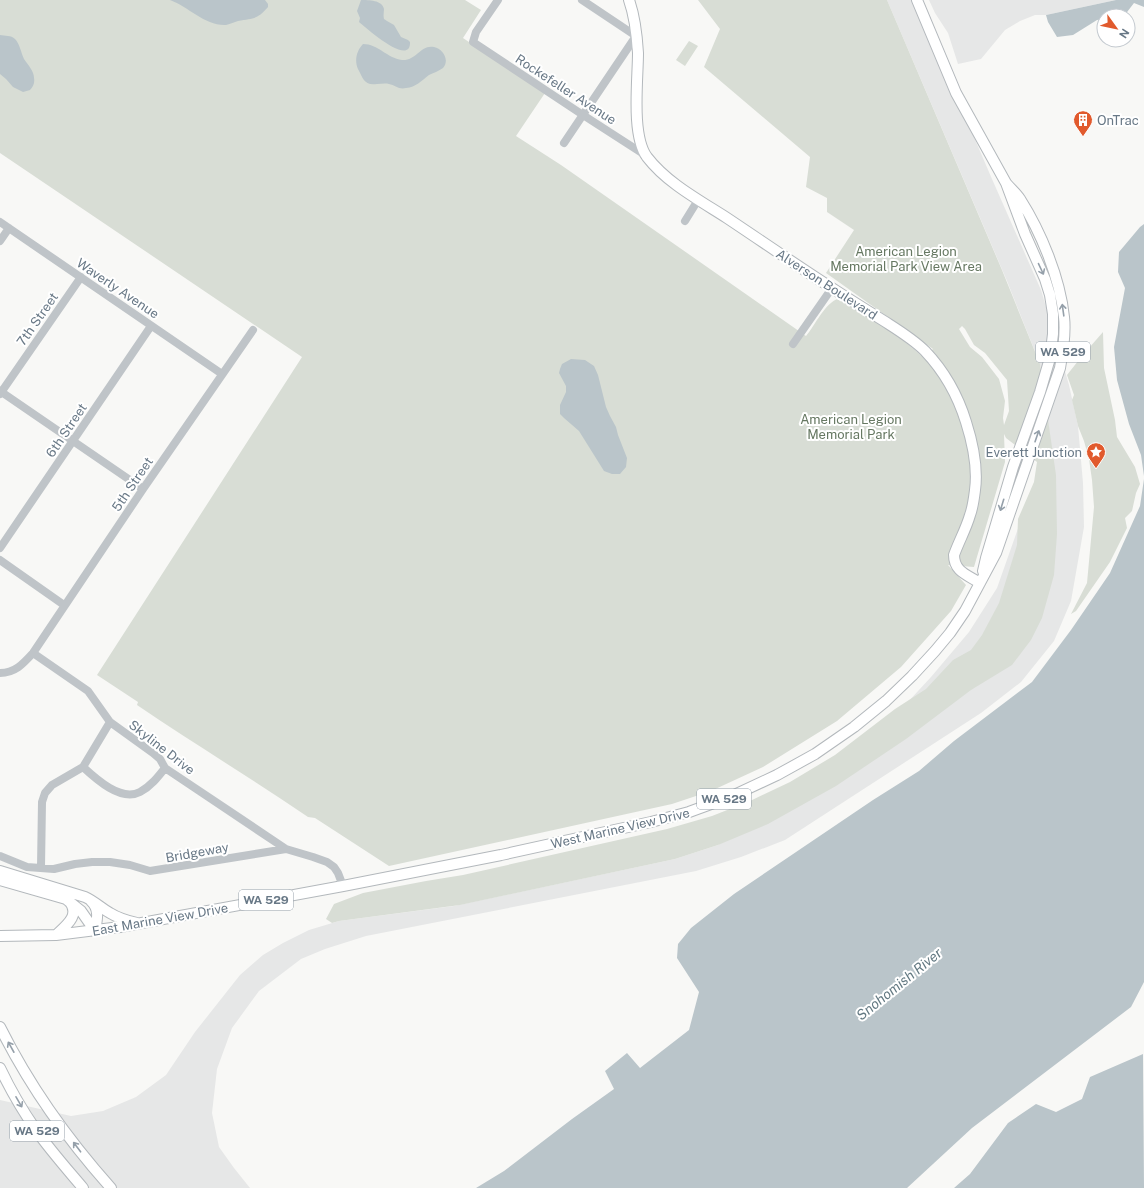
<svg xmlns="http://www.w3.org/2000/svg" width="1144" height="1188" font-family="'Public Sans',sans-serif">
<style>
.built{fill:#e6e7e7}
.green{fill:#d8ddd5;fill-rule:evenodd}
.water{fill:#bac5ca}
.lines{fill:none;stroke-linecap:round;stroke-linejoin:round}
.major-casing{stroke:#b3b8bc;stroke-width:12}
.minor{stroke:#bfc4c8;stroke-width:8}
.major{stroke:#fff;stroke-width:10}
.oneway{stroke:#95a0aa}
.labels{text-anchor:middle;stroke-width:4;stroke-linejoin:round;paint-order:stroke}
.shield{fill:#fff;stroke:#95a0aa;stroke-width:1}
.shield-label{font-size:12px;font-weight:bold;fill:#687886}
.street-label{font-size:13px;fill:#687886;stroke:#fff}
.poi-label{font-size:13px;fill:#687886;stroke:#fff;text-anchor:start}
.park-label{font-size:13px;fill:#667862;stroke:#fff}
.water-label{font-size:14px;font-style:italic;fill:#637982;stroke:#fff}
</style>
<rect width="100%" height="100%" fill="#f8f8f6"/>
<path class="built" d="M887 0H915L992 179 1041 290 1069 385 1078 426 1083 483 1084 527 1071 601 1054 641 1021 682 981 713 785 840 741 857 696 871 366 936 325 949 301 959 259 991 232 1028 217 1069 212 1113 219 1147 234 1168 250 1188H0V1100L71 1116 103 1111 136 1097 166 1075 195 1032 240 975 263 955 283 943 309 930 339 921 454 906 675 859 718 845 881 731 931 677 969 632 997 588 1050 438 1040 364 1007 281Z
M929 0H1116L1046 15H1035L1020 21 1005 30 981 59 958 64 948 33 935 13Z"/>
<path class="green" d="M0 0H465L481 10 463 38 545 93 516 136 561 165 806 336C817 323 823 305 839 298 869 316 898 334 924 358L933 349 826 273 854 230 827 212V198L806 187 810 157 704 67 720 29 698 0H887L1002 270 1040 364 1056 475 1057 534 1054 575 1042 618 1031 640 1012 665 971 690 906 739 836 786 768 824 718 845 675 859 460 905 339 921 332 923 326 919 334 904 363 893 426 881 463 875 667 829 712 816 750 801 790 782 835 755 895 709 926 689 953 660 971 650 982 635 999 603 1017 545 1018 519 1034 482 1037 462 1006 438 1004 434 1005 462 974 567 948 565 966 585 951 611 901 667 837 721 763 767 711 791 672 804 389 866 315 818 308 817C252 779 193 743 137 705L138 702 97 675 302 357 0 153ZM962 326 965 329 974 345 985 353 1007 380 1009 411 1004 425 1003 418 1005 401 999 379 982 357 970 347 959 329Z
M689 41 698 46 685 66 676 60Z
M1103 332 1104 368 1115 420 1117 437 1135 467 1140 484 1136 493 1132 511 1125 518 1127 528 1110 562 1076 611 1071 614 1087 583 1094 507 1092 480 1089 459 1084 441 1078 426 1072 400 1074 395 1067 375 1082 356Z"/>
<path class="water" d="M170 0H265L268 4V7C257 20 253 18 238 21 234 22 231 24 226 25 205 26 189 7 170 0Z
M361 0C369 0 382 0 384 9 384 12 383 15 384 19L387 21 394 25 401 37 408 40 410 42C411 68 365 27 359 22L360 18 357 11Z
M1116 0H1144V7L1134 3 1124 16H1104V19L1097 20 1073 35 1057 37 1048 22 1046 15Z
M0 35C5 36 11 35 15 39 20 44 21 53 24 59 28 65 34 71 34 78 35 83 33 87 30 90L23 92 13 87 6 79 0 74Z
M363 44C378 44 387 58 402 60 416 61 421 44 434 47 443 49 450 60 443 68 439 71 433 73 429 75 421 81 416 87 406 88 399 90 395 85 389 84 385 83 381 84 377 84 364 86 363 78 358 69 354 60 357 50 363 44Z
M1144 224V476L1141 455 1129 424 1117 380 1114 347 1125 288 1118 272 1119 252 1140 227Z
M571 359 585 360 594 366 598 375 606 407 610 416 616 427 618 435 627 458 626 467 620 474H612L604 471 579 431 564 418 560 414V405L566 392V386L559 373 560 369 562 364Z
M1144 479V982L1131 1007 972 1128 907 1188H476L504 1171 572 1119 614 1089 605 1071 627 1053 640 1068 689 1030 699 992 677 958 678 944 691 928 734 894 873 800 919 771 954 741 1032 682 1071 630 1110 573 1140 506Z
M1143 1054 1144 1188H954L970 1174 1008 1123 1036 1104 1056 1112 1082 1099 1090 1077Z"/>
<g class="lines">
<defs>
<path id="major" d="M629 0C635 17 637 36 638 53 638 80 631 135 647 157 667 183 699 200 727 218 763 242 799 267 835 290 852 301 868 311 884 321 898 330 913 339 925 351 944 371 958 396 966 422 973 444 978 468 975 490 974 498 973 507 970 515 966 529 959 541 954 555 954 572 968 575 980 583
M917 0 956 93 1006 183 1025 234 1045 279 1050 295 1053 314V334L1050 358 1040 392 1013 467 986 558 983 571
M0 871 85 897C94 901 101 908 110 913 118 918 128 921 137 923
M0 880 66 899 81 911 95 931
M91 901C100 909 97 920 95 931
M56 935C66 926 82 914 68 900
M0 936 56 935 120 927 343 886 501 855 651 822 689 812 730 797 777 775 815 754 854 727 886 701 912 676 935 651 950 633 965 611 996 553 1060 368C1063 352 1066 334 1064 317 1060 278 1041 232 1020 199 1017 194 1011 189 1006 183
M0 1027C29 1085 68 1140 111 1188
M0 1068C10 1089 22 1110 36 1130 50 1150 67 1169 83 1188"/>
</defs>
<use href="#major" class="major-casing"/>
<path class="minor" d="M498 0 476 32 473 42 583 115 645 155
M564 143 636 36 582 0
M685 221 698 200
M0 222 222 374
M0 241 9 228
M793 344 832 288
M0 391 143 489
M0 394 81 277
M0 548 151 326
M0 560 64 605
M33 653 88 691 110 722 153 753 160 759 165 768 286 849
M0 673C15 673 23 664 33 653L143 489 253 330
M83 767C96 779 121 802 140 792 151 786 158 777 165 768
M0 856 27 867 54 869 75 864 92 862H110L130 865 150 871 286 849 313 857 327 862 334 867 338 873 343 886
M41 867 42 802 45 793 52 785 83 767 110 722"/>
<use href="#major" class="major"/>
</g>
<defs><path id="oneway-shaft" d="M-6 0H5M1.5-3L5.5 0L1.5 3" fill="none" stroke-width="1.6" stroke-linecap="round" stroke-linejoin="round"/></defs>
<g class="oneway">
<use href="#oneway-shaft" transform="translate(1041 269) rotate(65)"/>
<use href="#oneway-shaft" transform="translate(1063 310) rotate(-98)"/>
<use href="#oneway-shaft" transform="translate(1037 436) rotate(-71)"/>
<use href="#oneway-shaft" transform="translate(1002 505) rotate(107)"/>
<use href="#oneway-shaft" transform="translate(11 1047) rotate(-119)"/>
<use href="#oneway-shaft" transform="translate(19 1102) rotate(60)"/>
<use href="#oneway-shaft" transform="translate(77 1147) rotate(-127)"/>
</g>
<defs>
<symbol id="building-pin" viewBox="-11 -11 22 30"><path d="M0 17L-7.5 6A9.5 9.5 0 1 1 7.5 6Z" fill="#e15a2d" stroke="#fff"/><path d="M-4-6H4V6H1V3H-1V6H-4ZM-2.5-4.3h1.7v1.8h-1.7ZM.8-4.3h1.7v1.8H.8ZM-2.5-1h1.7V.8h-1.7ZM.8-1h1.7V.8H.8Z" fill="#fff"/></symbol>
<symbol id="sight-pin" viewBox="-11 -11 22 30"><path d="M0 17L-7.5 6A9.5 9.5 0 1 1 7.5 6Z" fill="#e15a2d" stroke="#fff"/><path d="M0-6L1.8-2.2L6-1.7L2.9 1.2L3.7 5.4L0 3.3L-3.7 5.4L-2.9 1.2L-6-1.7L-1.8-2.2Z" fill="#fff"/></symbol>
</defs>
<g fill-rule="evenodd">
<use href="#building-pin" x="1072" y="109" width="22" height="30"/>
<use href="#sight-pin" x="1085" y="441" width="22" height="30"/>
</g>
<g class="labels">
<g class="shield">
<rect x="1036" y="342" width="54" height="20" rx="3"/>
<rect x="697" y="789" width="54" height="20" rx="3"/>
<rect x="239" y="890" width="54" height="20" rx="3"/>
<rect x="10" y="1121" width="54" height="20" rx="3"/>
</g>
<g class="shield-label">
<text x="1063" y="356">WA 529</text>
<text x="724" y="803">WA 529</text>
<text x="266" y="904">WA 529</text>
<text x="37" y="1135">WA 529</text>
</g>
<g class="street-label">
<text transform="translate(566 89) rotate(33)" y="5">Rockefeller Avenue</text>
<text transform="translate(827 284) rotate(33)" y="5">Alverson Boulevard</text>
<text transform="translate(118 288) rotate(34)" y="5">Waverly Avenue</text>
<text transform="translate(37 319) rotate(-55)" y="5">7th Street</text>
<text transform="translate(66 430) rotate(-56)" y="5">6th Street</text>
<text transform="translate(132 484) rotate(-56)" y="5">5th Street</text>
<text transform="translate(162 747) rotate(38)" y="5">Skyline Drive</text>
<text transform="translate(620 828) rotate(-13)" y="5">West Marine View Drive</text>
<text transform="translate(197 852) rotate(-10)" y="5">Bridgeway</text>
<text transform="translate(160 919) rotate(-10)" y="5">East Marine View Drive</text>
</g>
<g class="poi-label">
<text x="1097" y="125">OnTrac</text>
<text x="1082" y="457" text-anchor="end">Everett Junction</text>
</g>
<g class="park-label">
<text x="906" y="256">American Legion<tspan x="906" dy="15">Memorial Park View Area</tspan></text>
<text x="851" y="424">American Legion<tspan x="851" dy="15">Memorial Park</tspan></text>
</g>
<g class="water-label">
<text transform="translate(899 984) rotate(-39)" y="5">Snohomish River</text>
</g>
</g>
<g transform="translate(1116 28) rotate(123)"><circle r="19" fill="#ffffff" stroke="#c3c9cf"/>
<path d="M0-3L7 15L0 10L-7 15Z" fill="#e15a2d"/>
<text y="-6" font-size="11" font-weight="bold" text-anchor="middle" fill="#687886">N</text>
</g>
</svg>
